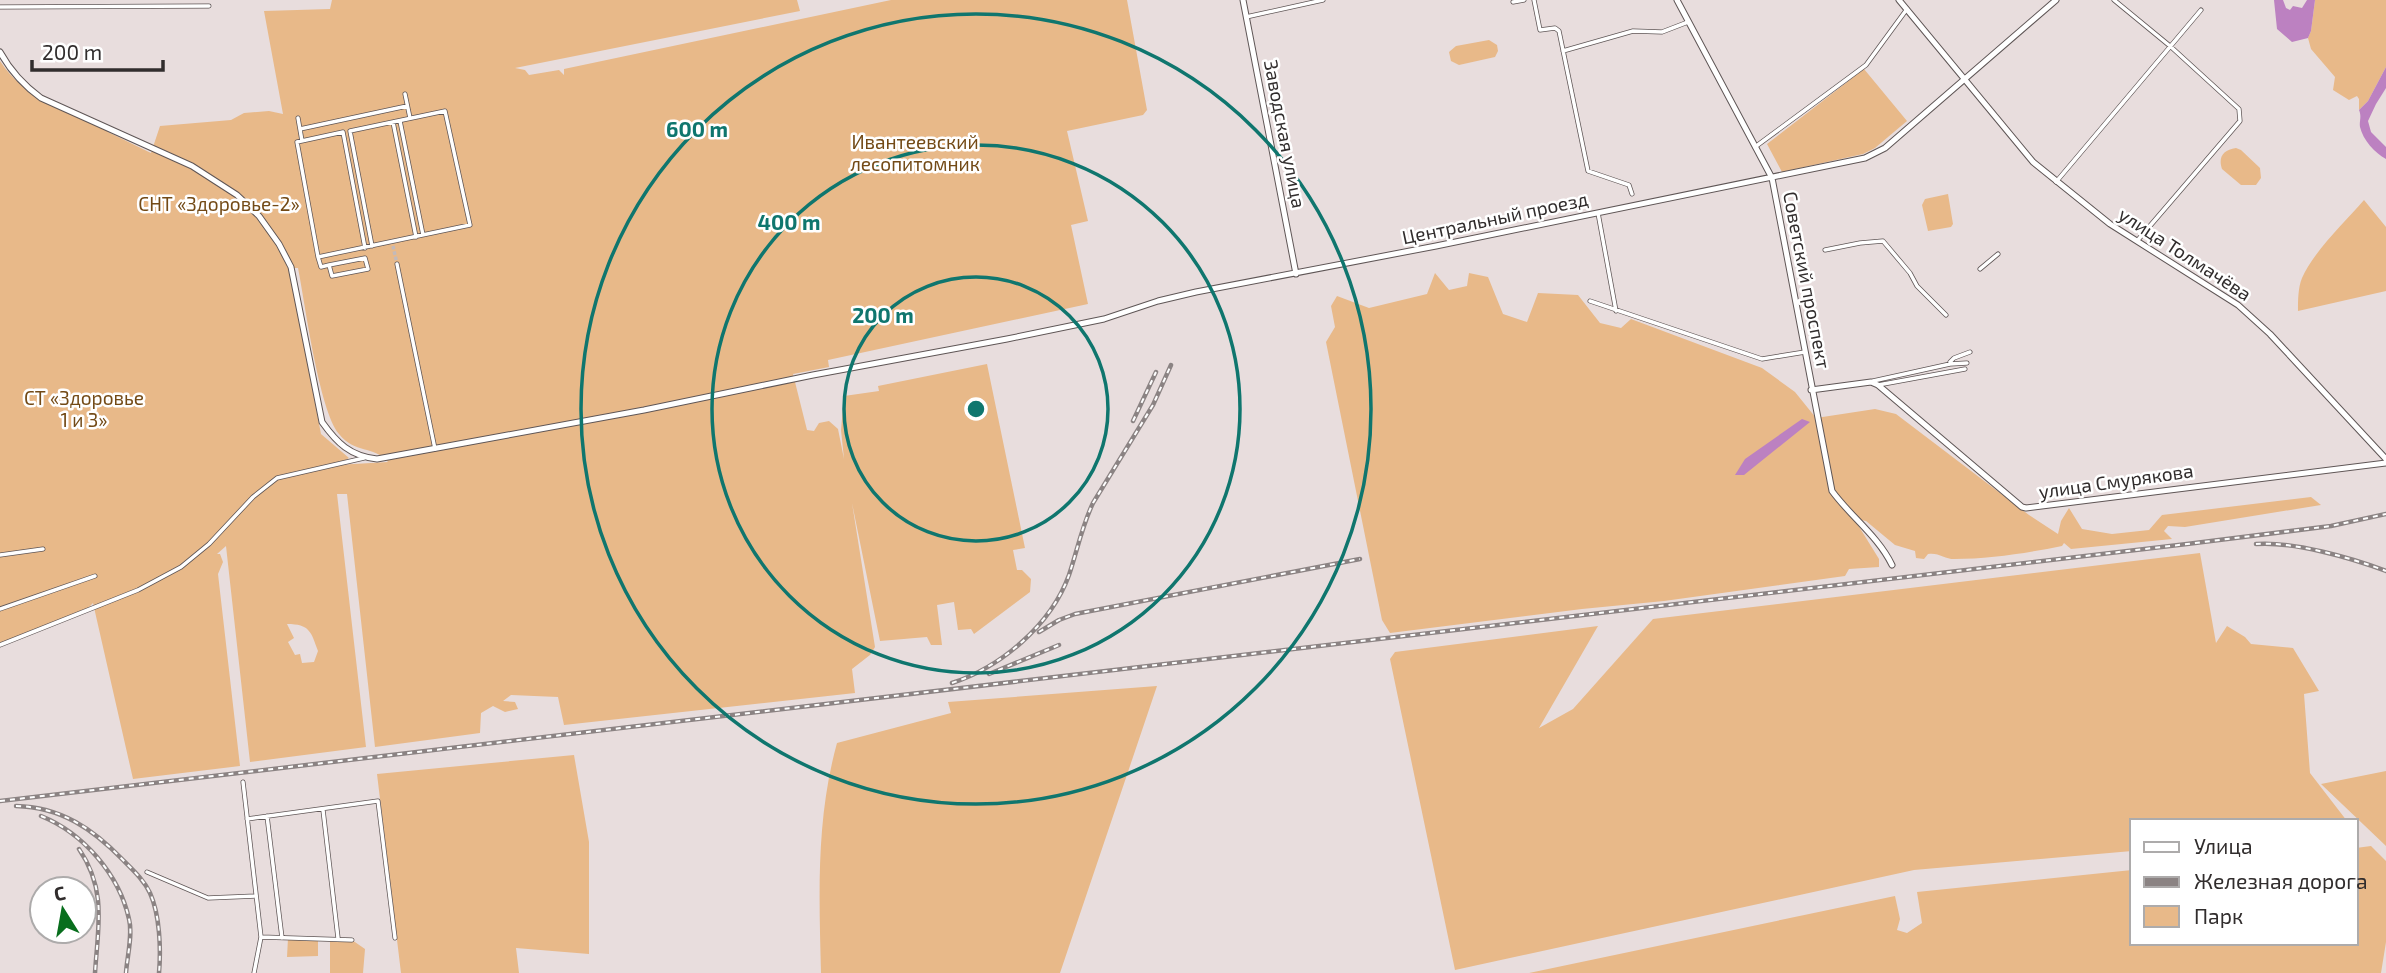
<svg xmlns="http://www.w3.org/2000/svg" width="2386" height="973" font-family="'Exo 2',sans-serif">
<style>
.green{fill:#e8b989;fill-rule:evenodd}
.water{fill:#bc81c1}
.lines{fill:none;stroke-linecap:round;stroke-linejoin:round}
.street-tunnel{stroke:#c3baba;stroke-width:3.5;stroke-dasharray:3.5 2;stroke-linecap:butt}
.street-casing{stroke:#5f5656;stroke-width:5}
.secondary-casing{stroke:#5f5656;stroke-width:7}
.street{stroke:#fff;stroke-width:3.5}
.secondary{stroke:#fff;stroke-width:5}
.rail-casing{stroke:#8b8383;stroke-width:4.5}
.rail{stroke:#fff;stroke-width:2;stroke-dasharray:5;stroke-linecap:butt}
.ring{fill:none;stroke:#0f766e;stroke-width:3.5}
.labels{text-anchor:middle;stroke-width:5;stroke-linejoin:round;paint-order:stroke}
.street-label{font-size:19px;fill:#312d2d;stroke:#fff}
.park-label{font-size:19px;fill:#734a16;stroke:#fff}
.centre{fill:#0f766e;stroke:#fff;stroke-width:3.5}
.ring-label{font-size:21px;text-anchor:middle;font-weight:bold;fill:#0f766e;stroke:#fff;stroke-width:5;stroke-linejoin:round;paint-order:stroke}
</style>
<rect width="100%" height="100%" fill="#e8dddd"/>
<path class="green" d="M332 0H797L800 11 515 68 525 70 529 75 559 70 564 75V69L891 0H1127L1147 110 1143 115 1067 131 1088 221 1071 225 1088 304 828 360 829 367 793 374 807 430 814 431 819 423 829 421 838 429 844 459 841 430 844 396 879 391 878 386 987 364 1025 548 1013 550 1017 570H1022L1031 579 1030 592 974 634 971 629 958 630 954 602 937 605 942 645H931L927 637 880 641 852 503 875 647 870 655 852 669 855 693 564 725 558 697 511 695 503 701 515 702 518 709 505 712 493 706 481 713 480 733 375 747 347 494H337L366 747 250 762 226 546 217 554H220L223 562 218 574 240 766 133 779 93 603 83 613 0 645V61C24 99 69 111 108 128V132L151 153 160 126 231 120 244 113 269 111 283 114 264 11 330 9ZM289 268H298C305 303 319 410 339 434 355 454 373 445 388 462L337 465 349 458 321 434ZM287 624C310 624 311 632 318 651L314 662 302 663 300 654 295 655 288 642 294 638Z
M2315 0H2386V67L2368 101 2359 110V99L2357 96 2349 100 2333 90 2335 77 2311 49 2308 38 2311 31Z
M1489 40 1497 45 1498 51 1495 57 1459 65 1451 61 1449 52 1456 46Z
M1864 69 1907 121 1875 148 1863 154 1782 172 1767 144Z
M2236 148 2241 150 2260 168 2261 178 2256 185H2241L2222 169C2218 157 2223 150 2236 148Z
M1948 194 1953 224 1951 227 1928 231 1922 205 1925 199Z
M2364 200 2386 227V291L2298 311C2298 300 2298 288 2302 278 2314 251 2345 222 2364 200Z
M1435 273 1449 290 1467 286 1469 273 1488 277 1503 314 1527 322 1538 293 1578 295 1600 323 1621 328 1631 319 1762 368 1795 392 1816 418 1875 409 1896 414 2029 515 2058 534 2061 521 2069 508 2082 529 2112 534 2149 530 2162 515 2311 497 2321 505 2185 527 2168 526 2164 531 2172 539 2071 549 2064 543 2062 546C2027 553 1990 559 1954 559 1945 559 1938 552 1928 554L1924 559 1916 558 1915 551 1895 545 1866 521 1861 520 1858 525 1879 559V567L1849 569 1845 576 1664 601 1582 609 1390 633 1382 620 1326 342 1335 327 1331 306 1337 296 1369 308 1427 294Z
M2200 553 2216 643 2227 626 2245 637 2251 644 2293 648 2319 691 2304 694 2310 773 2347 821H2132V851L1914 870 1455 970 1390 659 1395 652 1598 626 1539 728 1573 709 1653 619Z
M1157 686 1060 973H821C819 895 816 819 837 743L951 713 948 702Z
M574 755 589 842V954L516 948 519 973H401L377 774Z
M2386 771V846L2321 784Z
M2371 846 2386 861V942L2381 973H1529L1895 896 1900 919 1897 930 1907 933 1922 923 1917 892 2132 870V943H2356V848Z
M288 938H318V956L287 957Z
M330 938 352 940 365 949 363 973H330Z"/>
<path class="water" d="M2274 0H2283L2286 8 2290 10 2293 6 2302 8 2307 0H2315L2311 31 2308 38 2292 42 2277 29Z
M2386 67V88L2376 104 2368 121 2371 132 2386 147V159C2375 153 2363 140 2360 127 2359 121 2362 117 2359 110L2368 101Z
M1802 419 1810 422 1744 475H1735L1745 459Z"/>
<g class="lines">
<path class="street-tunnel" d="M393 246 397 264"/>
<defs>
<path id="street" d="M1534 0 1540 30 1555 28 1559 31 1588 171 1629 185 1632 194
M2114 0 2170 46 2239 109 2240 121 2137 241
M1513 2 1524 0
M0 7 209 6
M1246 17 1323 0
M1563 51 1633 31 1662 32 1688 22
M405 94 410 118
M298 118 302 141
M400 121 423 235
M393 122 416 237
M300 129 407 106
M350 131 445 111 470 225 318 257 297 142 343 132 365 248
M350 131 372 246
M1755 147 1866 65 1907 9
M2056 182 2201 10
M1598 213 1616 311
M1825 250 1860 243 1883 241 1910 273 1917 286 1946 315
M318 257 321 267 329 265 332 276 368 269 365 258 329 265
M397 264 435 449
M1980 269 1998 254
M1590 301 1762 359 1805 352
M1950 362 1954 358 1970 352
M1873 381 1950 364 1967 363
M1878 385 1965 369
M0 555 43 549
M0 609 95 576
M0 645 138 590 181 567 209 544 253 497 277 478 364 458
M243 782 261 937 254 973
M323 810 338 938
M267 816 282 938
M247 819 378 801 395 938
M147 872 208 898 256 896
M261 937 352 940"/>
<path id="secondary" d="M1243 0 1296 274
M1677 0 1772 178 1832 491C1851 517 1878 536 1892 565
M1899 0 2033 162 2110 224 2238 305 2270 334 2386 459
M0 52C11 72 23 85 41 98L192 166 237 195 259 216 279 244 291 267 322 422C337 443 350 456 377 459L644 410 813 375 1007 339 1104 319 1158 301 1196 292 1436 246 1865 158 1885 148 2056 0
M1811 390 1871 382 1878 385 2022 507 2026 508 2386 463"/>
</defs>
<use href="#street" class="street-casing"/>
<use href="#secondary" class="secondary-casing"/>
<use href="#street" class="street"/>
<use href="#secondary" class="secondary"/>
<defs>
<path id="rail" d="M1133 421 1156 372
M2256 544C2292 541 2352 558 2386 571
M1039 632 1059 620 1075 614 1360 559
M989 674 1059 645
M952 683C1001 667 1051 625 1069 575 1077 551 1082 526 1093 503L1153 405 1171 365
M0 801 2187 544 2331 526 2386 514
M16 806C61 807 93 829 123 860 133 870 144 880 150 893 160 915 161 950 159 973
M41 816C83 833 119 874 129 919 133 935 127 957 126 973
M79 849C107 890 98 926 95 973"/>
</defs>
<use href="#rail" class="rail-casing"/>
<use href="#rail" class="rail"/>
</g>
<g class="ring">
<circle cx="976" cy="409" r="132"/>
<circle cx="976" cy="409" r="264"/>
<circle cx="976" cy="409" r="395"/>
</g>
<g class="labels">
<g class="street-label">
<text transform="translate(1285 134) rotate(79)" y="7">Заводская улица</text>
<text transform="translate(1495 218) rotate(-12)" y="7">Центральный проезд</text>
<text transform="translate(2185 254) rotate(33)" y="7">улица Толмачёва</text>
<text transform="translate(1807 280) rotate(79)" y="7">Советский проспект</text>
<text transform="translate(2116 481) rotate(-8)" y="7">улица Смурякова</text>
</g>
<g class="park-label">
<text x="915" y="149">Ивантеевский<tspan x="915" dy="22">лесопитомник</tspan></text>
<text x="219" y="211">СНТ «Здоровье-2»</text>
<text x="84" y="405">СТ «Здоровье<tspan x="84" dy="22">1 и 3»</tspan></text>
</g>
</g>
<circle cx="976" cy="409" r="10" class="centre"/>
<g class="ring-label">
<text x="697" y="137">600 m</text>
<text x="789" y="230">400 m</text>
<text x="883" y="323">200 m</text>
</g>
<rect x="2130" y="819" width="228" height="126" fill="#ffffff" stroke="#adabab" stroke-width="2"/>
<rect x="2144" y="842" width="35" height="10" fill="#ffffff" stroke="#adabab" stroke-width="2"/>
<text x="2194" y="854" font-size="21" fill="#312d2d">Улица</text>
<rect x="2144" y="877" width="35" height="10" fill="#8b8383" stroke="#adabab" stroke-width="2"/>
<text x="2194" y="889" font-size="21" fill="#312d2d">Железная дорога</text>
<rect x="2144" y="906" width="35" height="21" fill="#e8b989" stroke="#adabab" stroke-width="2"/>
<text x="2194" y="924" font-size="21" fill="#312d2d">Парк</text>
<g transform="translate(63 910) rotate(349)"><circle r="33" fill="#ffffff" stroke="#adabab" stroke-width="2"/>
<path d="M0-5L12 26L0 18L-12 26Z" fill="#086e1d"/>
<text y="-10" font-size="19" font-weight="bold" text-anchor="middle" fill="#312d2d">С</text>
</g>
<path d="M32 60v10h131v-10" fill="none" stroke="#312d2d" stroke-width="3.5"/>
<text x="42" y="60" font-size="21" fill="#312d2d" stroke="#ffffff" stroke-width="5" paint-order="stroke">200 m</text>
</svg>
